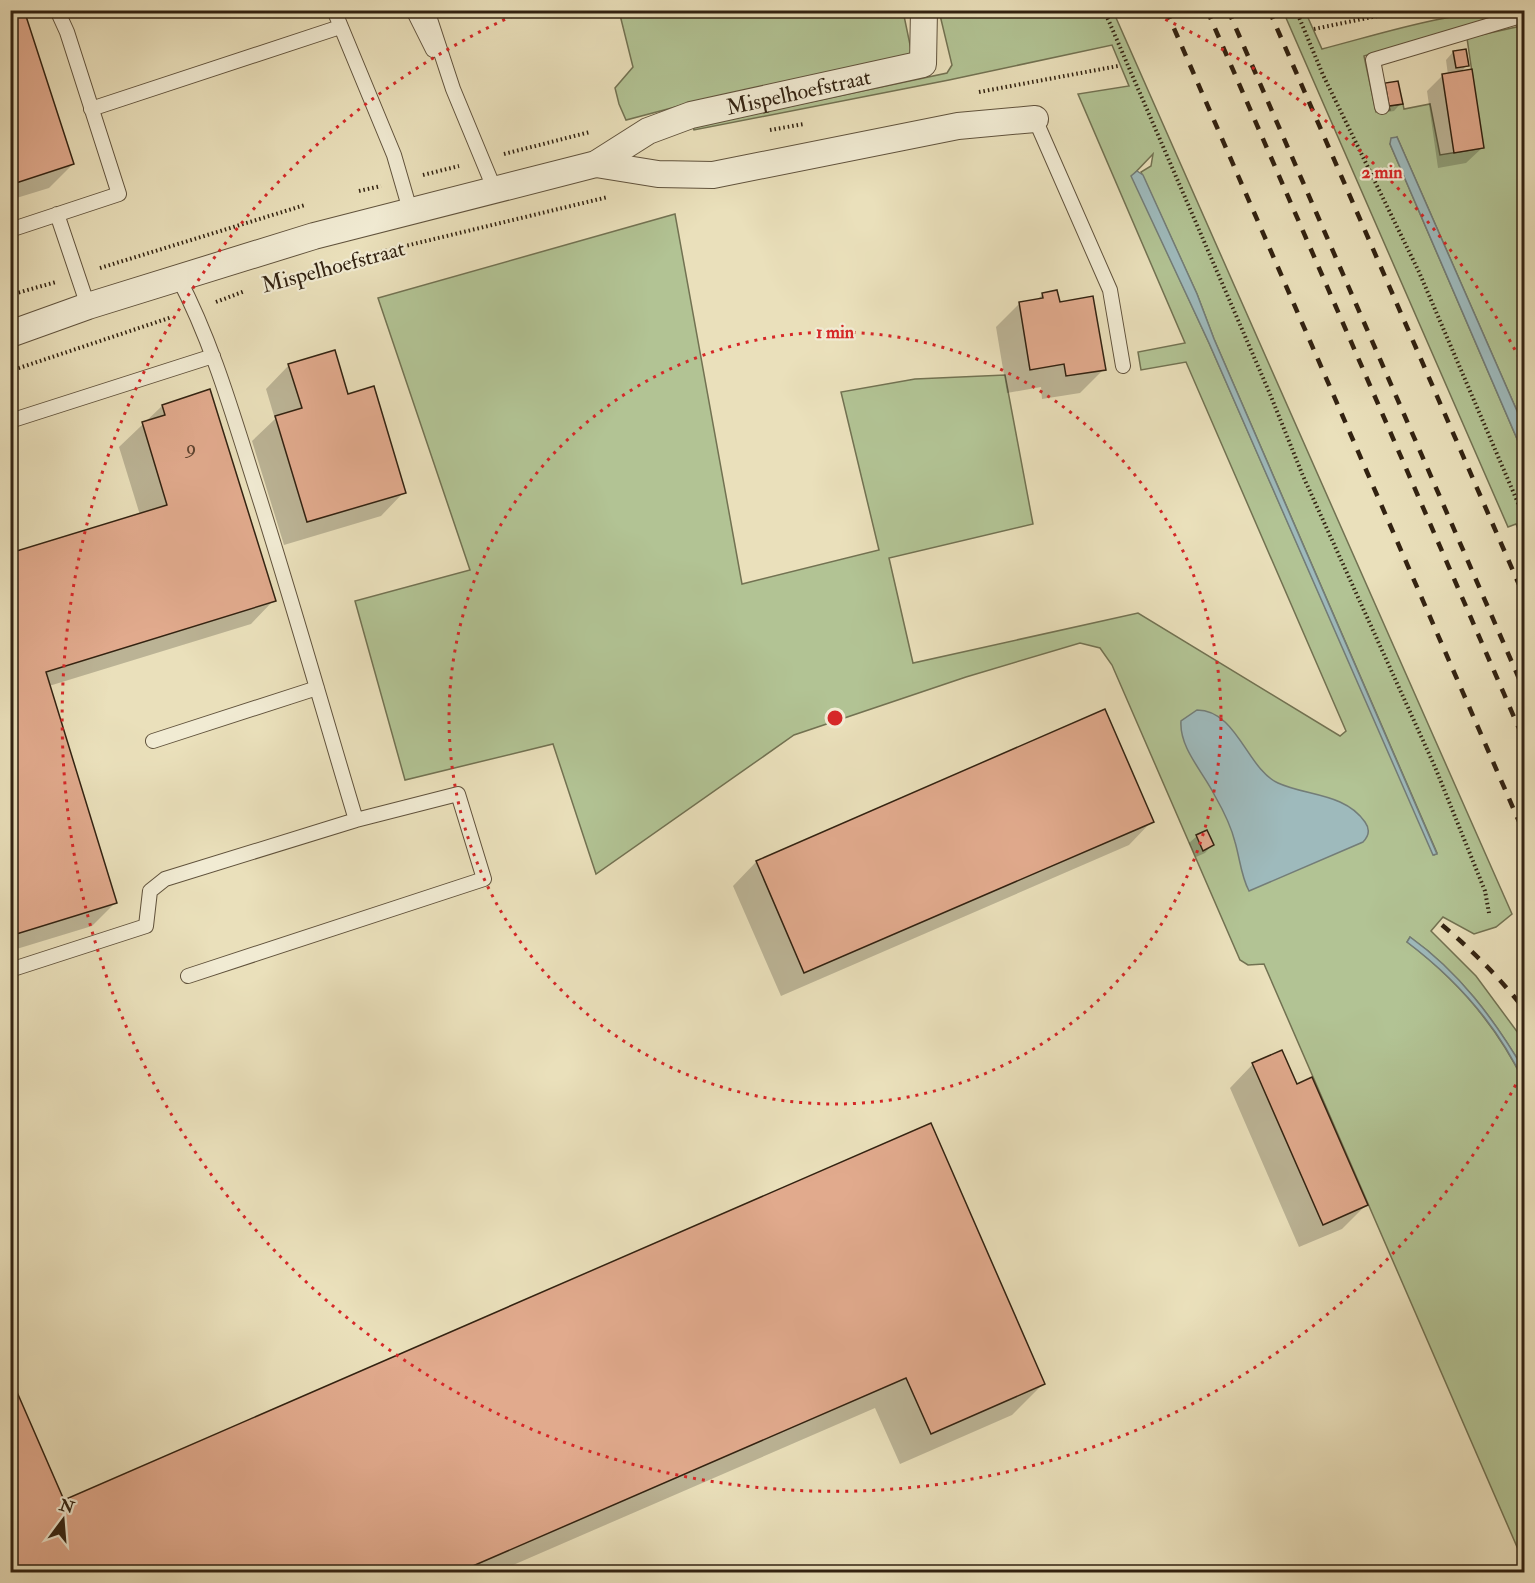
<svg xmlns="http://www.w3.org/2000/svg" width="1535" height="1583" font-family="'IM FELL Double Pica',serif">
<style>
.green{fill:#b2c394;stroke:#727252;stroke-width:1.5;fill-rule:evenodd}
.water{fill:#9ebabc;stroke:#737d78;stroke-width:1.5}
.shadow{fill:#0003}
.building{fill:#e1aa8d;stroke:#322211;stroke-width:1.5}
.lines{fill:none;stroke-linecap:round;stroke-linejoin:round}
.lane-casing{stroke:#60523c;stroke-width:16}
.street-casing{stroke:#60523c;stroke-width:28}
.path{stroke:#322211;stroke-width:4;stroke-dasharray:1.5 3;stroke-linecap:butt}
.lane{stroke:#f1ebd3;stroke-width:14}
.street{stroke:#f1ebd3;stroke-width:26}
.rail{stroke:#322211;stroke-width:4.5;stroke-dasharray:10 10;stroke-linecap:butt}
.ring{fill:none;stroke:#d62828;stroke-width:3;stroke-dasharray:3 6}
.labels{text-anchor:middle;stroke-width:4.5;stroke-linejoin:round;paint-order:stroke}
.number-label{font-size:20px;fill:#5e4430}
.street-label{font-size:22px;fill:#322211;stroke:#f1ebd3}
.centre{fill:#d62828;stroke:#f1ebd3;stroke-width:3}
.ring-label{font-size:18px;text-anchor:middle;font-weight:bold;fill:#d62828;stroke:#f1ebd3;stroke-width:4.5;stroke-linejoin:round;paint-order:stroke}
</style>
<rect width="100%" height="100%" fill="#eae0bb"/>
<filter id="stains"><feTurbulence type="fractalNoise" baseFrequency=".00333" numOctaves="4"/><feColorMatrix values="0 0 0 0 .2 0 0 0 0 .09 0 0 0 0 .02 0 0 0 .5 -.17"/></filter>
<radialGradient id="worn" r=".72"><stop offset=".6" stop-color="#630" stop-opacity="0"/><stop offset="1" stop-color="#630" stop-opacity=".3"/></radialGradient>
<path class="green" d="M619 11H903L913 59 683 105 626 120 619 104 615 88 633 67Z
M939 11H1113L1512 914 1496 927 1474 934 1443 917 1431 931 1476 976 1524 1041V1070C1494 1019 1459 972 1410 937L1407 942C1456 979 1497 1026 1524 1082V1563L1264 964 1248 965 1240 960 1112 665 1100 648 1080 643 966 677 794 735 596 874 553 744 405 780 355 601 470 570 378 298 675 214 742 584 879 550 841 392 915 379 1005 375 1033 524 889 558 913 663 1138 613 1340 736 1346 731 1186 362 1141 370 1138 352 1185 343 1078 94 1129 86 1112 45 949 80 694 130 693 127 947 73 952 65ZM1153 154 1151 166 1141 172 1197 294 1214 339 1437 853 1434 855 1209 343 1132 176Z
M1283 11H1305L1322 49C1384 33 1449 11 1514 11L1364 56 1376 112 1390 110 1389 106 1403 104 1404 109 1430 104 1440 155 1483 148 1467 38 1521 26 1524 43V427L1397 137 1390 144 1524 455V543L1516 524 1508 527Z"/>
<path class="water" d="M1397 137 1524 427V455L1390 144 1391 138Z
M1137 171 1143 175 1197 294 1214 339 1437 854 1433 855 1415 814 1209 343 1131 176Z
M1197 710C1237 710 1247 769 1278 783 1306 796 1345 793 1365 822 1370 829 1369 836 1363 842L1249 891C1241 876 1240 859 1235 842 1231 826 1223 810 1215 796 1204 773 1179 748 1181 721Z
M1410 937C1459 972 1494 1019 1524 1070V1082C1498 1026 1456 979 1407 942Z"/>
<path class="shadow" d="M10 10 73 164 49 188 10 200Z
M1453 52 1467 65 1460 73 1482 148 1466 163 1438 168 1427 91 1442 76 1448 75 1446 60Z
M1386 84 1401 103 1394 111 1382 113 1378 92Z
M1043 294 1058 304 1104 369 1080 393 1042 399 1041 387 1007 393 996 327 1020 303 1037 300Z
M289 365 347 396 404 492 381 516 284 545 252 441 275 419 266 389Z
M162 406 274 600 251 624 49 686 116 902 92 926 10 951V555L140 515 119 447Z
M1104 711 1152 821 1129 845 781 996 733 886 756 862Z
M1197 836 1212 845 1205 853 1196 857 1189 843Z
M1253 1064 1366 1205 1342 1229 1299 1247 1230 1088Z
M930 1125 1043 1384 1012 1415 900 1464 875 1408 497 1572H10V1380L64 1502Z"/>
<path class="building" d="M10 10H24L74 164 10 185Z
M1466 49 1469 66 1456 68 1453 51Z
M1472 69 1484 148 1454 153 1442 74Z
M1398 81 1403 104 1389 106 1385 83Z
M1057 290 1060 302 1093 296 1106 370 1066 376 1064 364 1030 370 1019 302 1043 298 1042 293Z
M335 350 348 394 374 386 406 493 307 522 275 416 302 408 288 364Z
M210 389 276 601 46 672 117 903 10 936V553L167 505 142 422 165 415 162 405Z
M1105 709 1154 822 804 973 756 861Z
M1207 830 1214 845 1203 851 1196 835Z
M1282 1050 1297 1084 1312 1077 1368 1205 1323 1225 1252 1063Z
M931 1123 1045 1384 931 1434 906 1378 459 1572H10V1376L64 1500Z"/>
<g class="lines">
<defs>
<path id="lane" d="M334 10 394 155 410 210
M413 10 433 50
M427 10 453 89 494 188
M1382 107 1373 60 1524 15
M91 109 340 27
M1035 119 1110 290 1123 366
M57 214 88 306
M10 230 119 194 67 32 57 10
M10 421 213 356
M153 741 317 688
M10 970 146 926 150 891 165 879 356 820C322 707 290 593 254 481 232 412 212 342 178 277
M188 976 484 879 458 794 356 820"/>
<g id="street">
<path d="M596 164 658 174 713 175 958 126 1035 119"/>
<path id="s1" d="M10 334 88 306 314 236 596 164 648 131 691 115 923 64 924 10"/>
</g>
</defs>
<use href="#lane" class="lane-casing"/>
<use href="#street" class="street-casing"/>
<path class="path" d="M1104 10 1270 394 1303 476 1435 767 1485 891 1489 913
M1296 10 1323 75 1419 272 1524 517
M1314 29 1406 10
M979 92 1118 66
M770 130 804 124
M504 154 590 132
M423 175 459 166
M359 191 381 186
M368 255 608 197
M100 268 305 205
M10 295 56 282
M216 302 245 291
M1524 326 1522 348 1524 355
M10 371 172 317"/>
<use href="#lane" class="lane"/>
<use href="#street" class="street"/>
<path class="rail" d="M1166 10 1524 833
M1207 10 1524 740
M1228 10 1524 690
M1269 10 1524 596
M1442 925C1472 950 1500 978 1524 1009"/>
</g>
<g class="ring">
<circle cx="835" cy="718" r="386"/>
<path d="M1524 1069A773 773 0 1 1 521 12M1149 12A773 773 0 0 1 1524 367"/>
</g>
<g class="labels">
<g class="number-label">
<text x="191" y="454">9</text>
</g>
<g class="street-label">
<text dy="8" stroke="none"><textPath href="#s1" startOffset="828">Mispelhoefstraat</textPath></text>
<text transform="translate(333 266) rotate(-15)" y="8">Mispelhoefstraat</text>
</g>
</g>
<circle cx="835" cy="718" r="9" class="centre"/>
<g class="ring-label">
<text x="1382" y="178">2 min</text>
<text x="835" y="338">1 min</text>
</g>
<rect width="1535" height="1583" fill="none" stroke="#eae0bb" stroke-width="36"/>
<rect x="12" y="12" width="1511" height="1559" fill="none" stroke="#322211" stroke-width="3"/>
<rect x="18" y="18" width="1499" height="1547" fill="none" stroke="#322211" stroke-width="1.5"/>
<g transform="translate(63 1520) rotate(16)" stroke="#f1ebd3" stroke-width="4.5" paint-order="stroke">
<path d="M0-4.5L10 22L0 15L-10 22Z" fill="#322211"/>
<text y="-9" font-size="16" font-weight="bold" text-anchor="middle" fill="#322211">N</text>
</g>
<rect width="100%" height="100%" filter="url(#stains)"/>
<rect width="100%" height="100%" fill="url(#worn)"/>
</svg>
